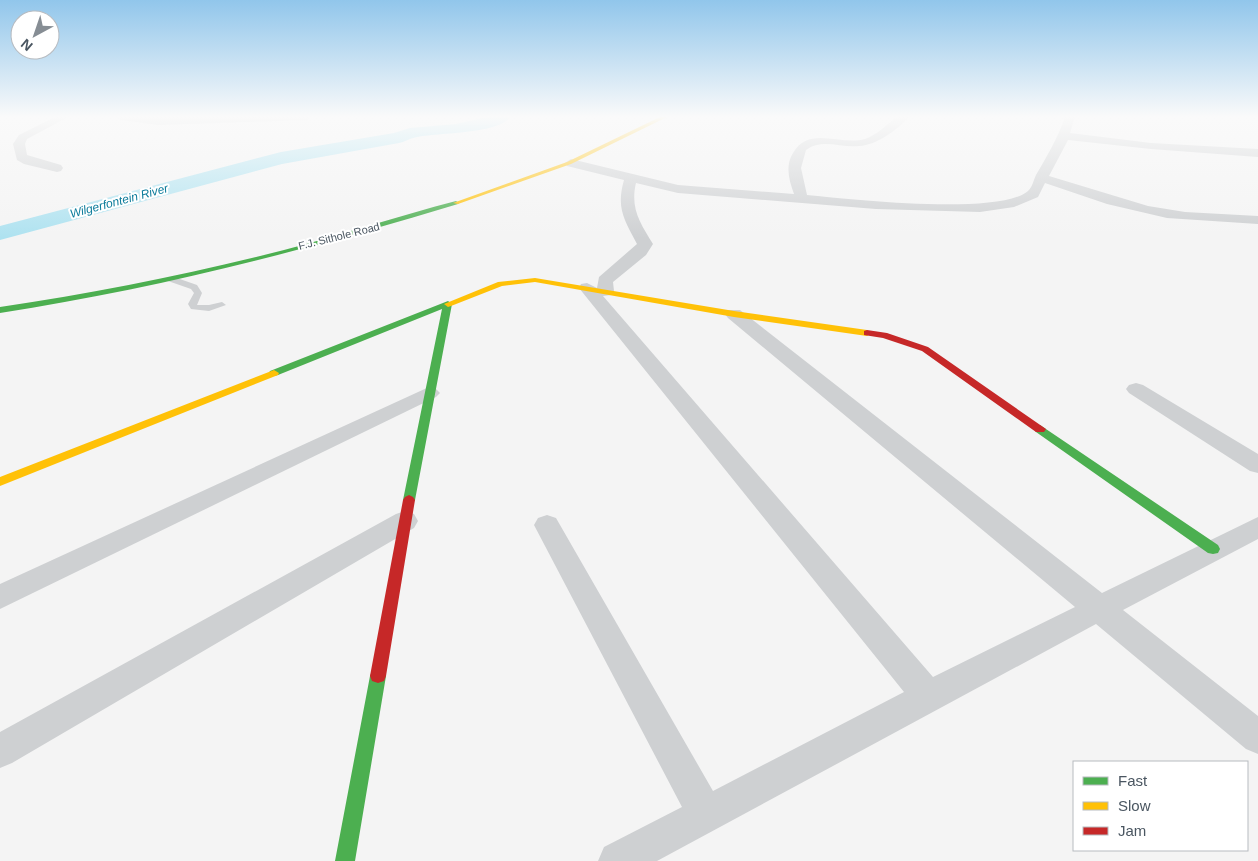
<svg xmlns="http://www.w3.org/2000/svg" width="1258" height="861" font-family="Helvetica,sans-serif">
<style>
.lines{fill:none;stroke-linecap:round;stroke-linejoin:round}
.river{fill:#aee2f0;fill-rule:evenodd}
.lane{fill:#ced0d2;fill-rule:evenodd}
.street{fill:#ced0d2;fill-rule:evenodd}
.fast{fill:#4caf50;fill-rule:evenodd}
.slow{fill:#ffc107;fill-rule:evenodd}
.jam{fill:#c62828;fill-rule:evenodd}
.labels{text-anchor:middle;stroke-width:4;stroke-linejoin:round;paint-order:stroke}
.far-street-label{font-size:11px;fill:#4a5661;stroke:#fff}
.far-water-label{font-size:12px;font-style:italic;fill:#0c7c9b;stroke:#fff}
</style>
<rect width="100%" height="100%" fill="#f4f4f4"/>
<g class="lines">
<path class="river" d="M487 117H510C498 135 434 132 413 138 409 139 404 142 399 143L282 164 0 240V226L281 152 394 133 410 128 456 124Z"/>
<path class="lane" d="M168 277H174L197 285 202 293 197 305H209L222 302 226 305 209 311 191 309 188 304 194 293 191 289 168 281Z"/>
<path class="street" d="M55 117H68L27 139 25 144 27 155 61 165 63 168 61 171 57 172 24 164 17 160 13 144 19 135Z
M116 117H312L307 120 158 125 121 120Z
M897 117H909C897 130 877 145 859 146 841 148 822 138 806 150L801 168 807 195C848 199 999 216 1028 191 1032 188 1034 179 1036 175 1047 156 1058 138 1065 117H1075L1070 133 1151 143 1258 149V157L1151 149 1068 140 1049 176 1148 206 1185 212 1258 216V224L1167 218 1107 204 1045 183 1038 197 1014 207 980 212 876 209 678 193 636 183C630 208 640 223 653 244L646 255 613 282 614 291 611 295 603 296 933 677 1075 607 728 318 725 314 728 310H740L1102 593 1258 517V539L1123 610 1258 716V754L1246 749 1096 624 657 861H598L604 847 682 807 534 525 538 518 547 515 556 518 713 791 904 692 579 288 581 284 587 283 597 288 599 277 637 244C624 219 616 208 624 180L567 166 565 163 571 159 678 185 794 194C789 180 785 166 793 153 809 125 840 146 865 139 877 135 887 124 897 117Z
M1136 383 1143 385 1258 454V473L1250 471 1129 393 1126 389 1129 385Z
M429 387 436 389 440 393 436 397 0 609V584Z
M405 511 414 514 418 521 414 528 12 763 0 768V732L396 514Z"/>
<path class="fast" d="M456 201 459 203 458 204C307 250 156 289 0 313V307C96 293 190 274 284 250 341 235 398 216 456 201Z
M448 301 452 304 415 500 413 503H405L403 500 442 309 278 375 274 376 269 373 270 371Z
M1040 425 1218 545 1220 549 1218 553 1213 554 1208 553 1036 432 1034 429 1036 426Z
M378 669 384 671 386 676 355 861H335L370 676 372 671Z"/>
<path class="slow" d="M660 117H667L571 164 458 204 453 203 567 162Z
M535 278 734 311 867 330 872 333 867 336 734 317 535 282 502 286 451 306 448 307 444 304 498 282Z
M274 370 279 373 278 375 0 486V477Z"/>
<path class="jam" d="M867 330 887 333 928 347 1046 429 1044 432H1036L922 351 883 338 864 335V331Z
M409 495 413 497 415 500 386 676 384 681 378 683 372 681 370 676 403 500 405 497Z"/>
</g>
<linearGradient id="sky" x2="0" y2="1"><stop stop-color="#91c6eb"/><stop offset="0.49" stop-color="#fafafa"/><stop offset="1" stop-color="#fafafa" stop-opacity="0"/></linearGradient>
<rect width="1258" height="238" fill="url(#sky)"/>
<g class="labels">
<g class="far-street-label">
<text transform="translate(339 236) rotate(-14)" y="4">F.J. Sithole Road</text>
</g>
<g class="far-water-label">
<text transform="translate(119 201) rotate(-15)" y="4">Wilgerfontein River</text>
</g>
</g>
<rect x="1073" y="761" width="175" height="90" fill="#ffffff" stroke="#b7bbc0"/>
<rect x="1083" y="777" width="25" height="8" fill="#4caf50" stroke="#b7bbc0"/>
<text x="1118" y="786" font-size="15" fill="#4a5661">Fast</text>
<rect x="1083" y="802" width="25" height="8" fill="#ffc107" stroke="#b7bbc0"/>
<text x="1118" y="811" font-size="15" fill="#4a5661">Slow</text>
<rect x="1083" y="827" width="25" height="8" fill="#c62828" stroke="#b7bbc0"/>
<text x="1118" y="836" font-size="15" fill="#4a5661">Jam</text>
<g transform="translate(35 35) rotate(220)"><circle r="24" fill="#ffffff" stroke="#b7bbc0"/>
<path d="M0-4L9 19L0 12L-9 19Z" fill="#868d94"/>
<text y="-8" font-size="14" font-weight="bold" text-anchor="middle" fill="#4a5661">N</text>
</g>
</svg>
